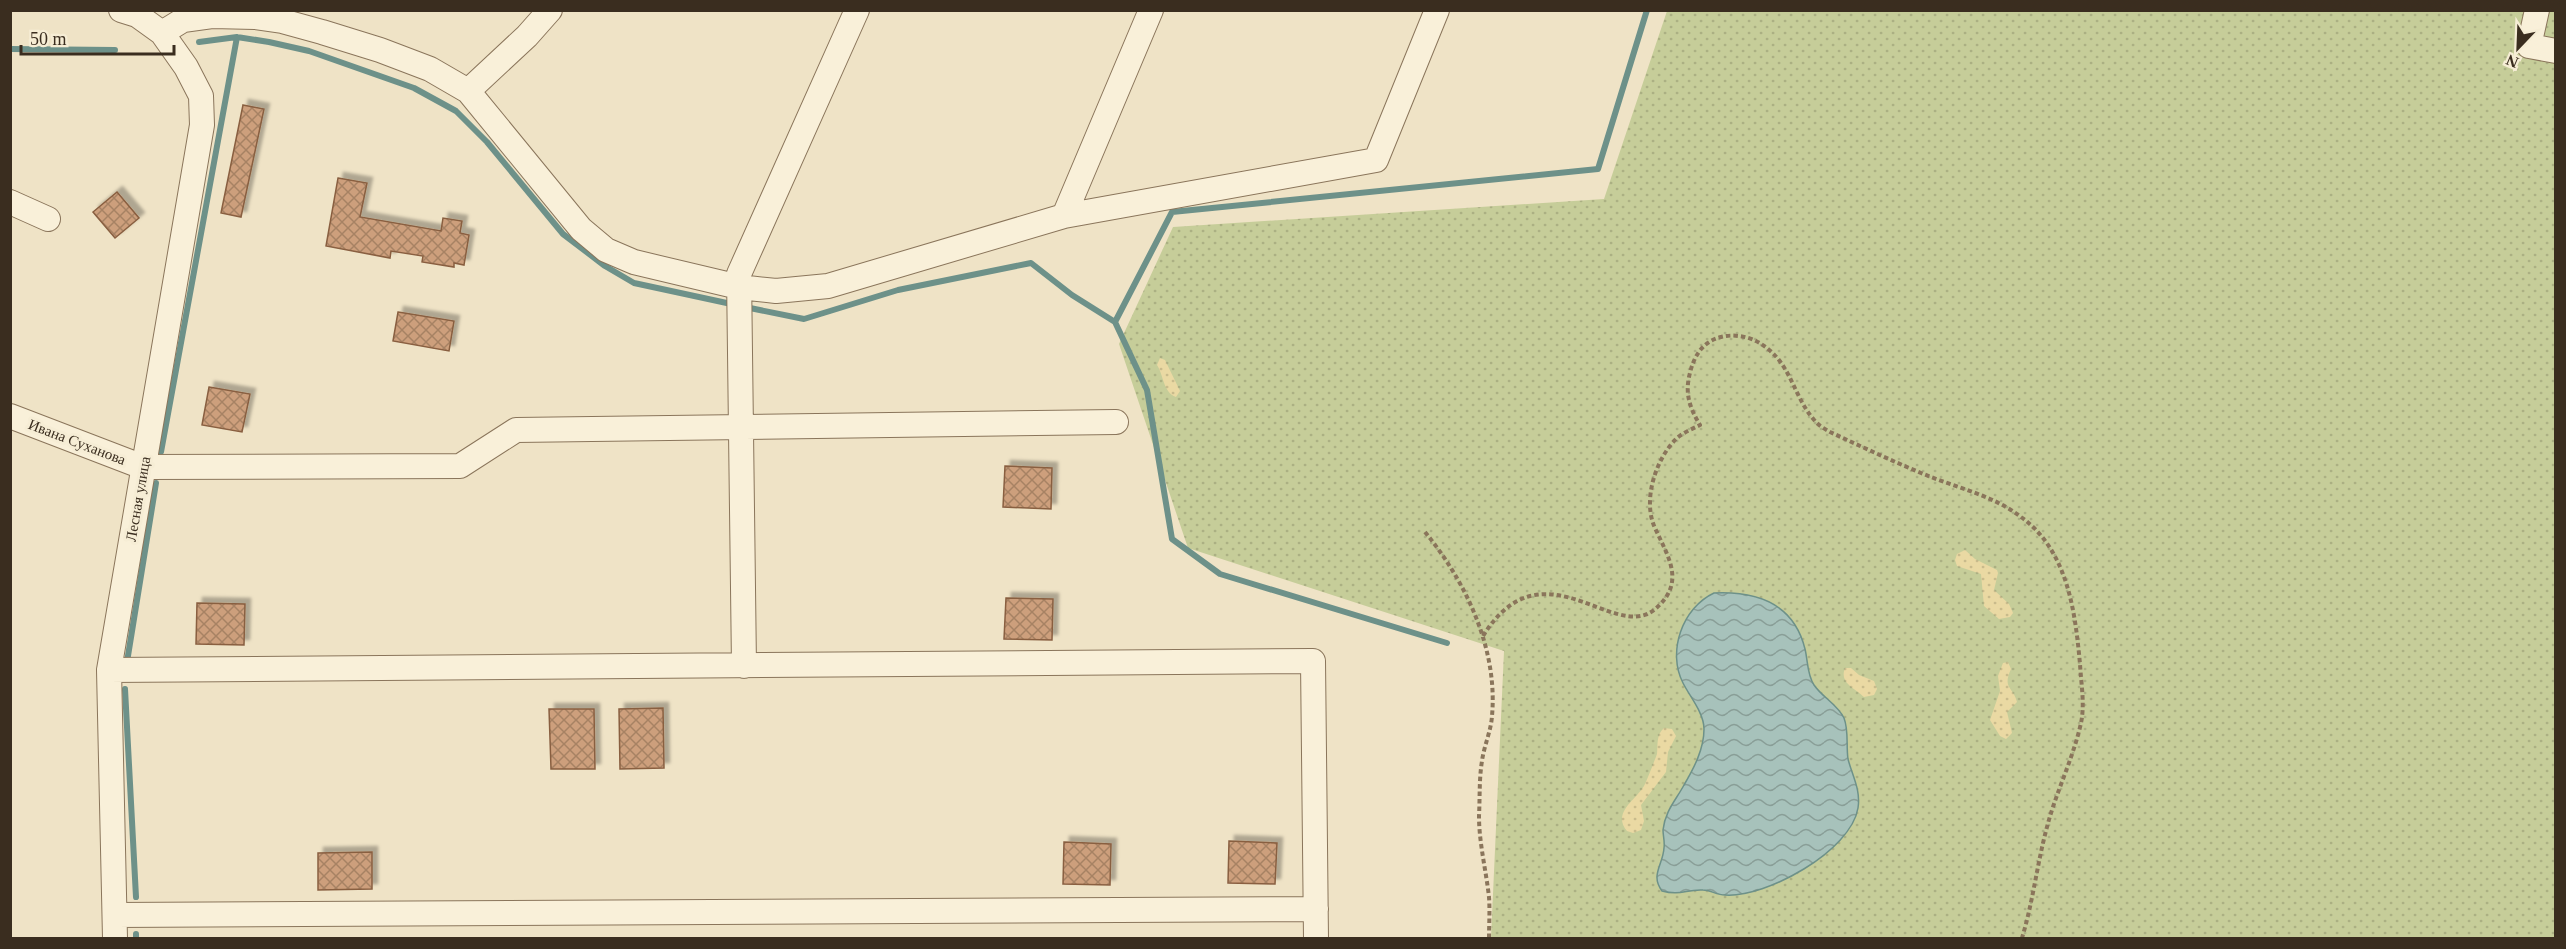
<svg xmlns="http://www.w3.org/2000/svg" width="2566" height="949" font-family="Georgia,serif">
<style>
.grass{fill:url(#grass-dots)}
.sand{fill:url(#sand-dots)}
.water{fill:url(#water-waves);stroke:#6d9189;stroke-width:1.5}
.lines{fill:none;stroke-linecap:round;stroke-linejoin:round}
.stream{stroke:#6d9189;stroke-width:6}
.building{fill:url(#building-cross-hatch);stroke:#895f41;stroke-width:1.5;filter:url(#shadow)}
.minor-casing{stroke:#8a755b;stroke-width:26}
.path{stroke:#8a755b;stroke-width:4;stroke-dasharray:4.5 3;stroke-linecap:butt}
.minor{stroke:#f9f0d9;stroke-width:24}
.labels{text-anchor:middle;stroke-width:6;stroke-linejoin:round;paint-order:stroke}
.street-label{font-size:15px;fill:#3a2d1f;stroke:#f6edd5}
</style>
<defs>
<pattern id="grass-dots" width="8" height="8" patternUnits="userSpaceOnUse" patternTransform="scale(1.5)"><rect width="8" height="8" fill="#c6cd99"/><path d="M2 2h.1M6 6h.1" fill="none" stroke="#abb083" stroke-width="1.8" stroke-linecap="round"/></pattern>
<pattern id="sand-dots" width="8" height="8" patternUnits="userSpaceOnUse" patternTransform="scale(1.5)"><rect width="8" height="8" fill="#ead9a3"/><path d="M2 2h.1M6 6h.1" fill="none" stroke="#c9bb8c" stroke-width="1.8" stroke-linecap="round"/></pattern>
<pattern id="water-waves" width="16" height="10" patternUnits="userSpaceOnUse" patternTransform="scale(1.5)"><rect width="16" height="10" fill="#a7c2bb"/><path d="M0 5q4-4 8 0t8 0" fill="none" stroke="#899e97"/></pattern>
<pattern id="building-cross-hatch" width="8" height="8" patternUnits="userSpaceOnUse" patternTransform="scale(1.5)"><rect width="8" height="8" fill="#cd9f7b"/><path d="M0 0l8 8M0 8l8-8" fill="none" stroke="#a78264"/></pattern>
<filter id="shadow"><feDropShadow dx="5.5" dy="-5.5" stdDeviation="1.5" flood-color="#0004"/></filter>
</defs>
<rect width="100%" height="100%" fill="#efe3c6"/>
<path class="grass" d="M1667 11H2555V938H1491L1504 651 1188 548 1119 344 1173 227 1604 199Z"/>
<path class="sand" d="M1160 358 1165 360 1180 391 1176 397C1163 392 1164 376 1157 365Z
M1965 550 1975 559 1997 570 1998 573 1994 590 2009 604 2013 613 2010 617 1999 619 1984 606 1981 574 1957 566 1955 560 1957 554Z
M2008 662 2011 669C2002 689 2013 686 2017 702L2007 712 2012 733 2006 739 2000 736 1990 720 2000 691 1998 676 2003 663Z
M1845 668H1851L1859 675 1874 681 1877 689 1874 695 1864 697C1855 688 1839 683 1845 668Z
M1664 728 1672 729 1676 736 1668 752 1666 772 1641 805 1644 821 1641 830 1633 833 1627 831C1611 812 1638 799 1645 784 1647 780 1656 757 1657 754 1658 744 1656 735 1664 728Z"/>
<path class="water" d="M1714 593C1757 591 1794 604 1805 649 1808 661 1807 675 1814 685 1822 697 1837 704 1844 718 1849 731 1846 746 1848 759 1852 775 1861 790 1858 808 1851 851 1766 898 1725 895 1717 895 1710 890 1703 890 1686 889 1681 896 1662 891 1650 875 1663 865 1664 848 1665 842 1663 836 1663 830 1665 811 1676 800 1684 785 1694 768 1704 749 1704 729 1704 713 1690 697 1683 683 1667 652 1682 608 1714 593Z"/>
<g class="lines">
<path class="stream" d="M199 42 237 37 269 42 309 51 414 88 456 111 487 142 563 234 605 266 634 283 736 305
M10 49 115 50
M745 307 804 319 898 290 1031 263 1072 295 1115 322 1147 390 1172 539 1220 574 1447 643
M1115 322 1172 212 1598 169 1647 10
M161 452 237 37
M127 662 156 483
M125 689 136 897
M136 934V938"/>
</g>
<path class="building" d="M243 105 264 109 241 217 221 213Z
M338 178 367 183 360 217 441 231 443 218 462 221 460 233 469 235 464 265 454 263V267L422 262 423 256 391 251 390 258 326 246Z
M117 192 139 218 115 238 93 212Z
M398 312 454 321 449 351 393 341Z
M209 387 250 394 242 432 202 425Z
M1005 466 1052 468 1051 509 1003 507Z
M1006 598 1053 599 1052 640 1004 639Z
M197 603 245 604 244 645 196 644Z
M663 708 664 768 620 769 619 709Z
M549 709H594L595 769H551Z
M1229 841 1277 843 1275 884 1228 883Z
M1064 842 1111 844 1110 885 1063 884Z
M372 852V889L318 890V853Z"/>
<g class="lines">
<defs>
<path id="minor" d="M2537 10 2529 46 2556 51
M162 33 183 20 212 16 255 17 282 21 322 32 380 50 430 69 468 91 581 229 606 250 634 262 739 287 776 291 828 286 1064 216 1376 160 1437 10
M468 91 527 36 550 10
M10 202 48 219
M1064 216 1151 10
M10 416 143 467 460 466 516 430 1116 422
M744 666 739 274 857 10
M109 670 1313 661 1316 938
M115 915 1316 909
M115 938 109 670 202 125 201 96 186 67 162 33 137 15 121 10"/>
</defs>
<use href="#minor" class="minor-casing"/>
<path class="path" d="M1425 532C1466 582 1498 649 1492 716 1491 731 1484 746 1482 761 1479 779 1480 797 1479 816 1479 843 1486 870 1489 897 1490 911 1489 925 1489 938
M1483 636C1542 541 1613 642 1654 610 1687 583 1668 557 1655 528 1642 500 1656 459 1676 439 1682 433 1692 429 1700 425 1691 410 1685 396 1689 377 1693 358 1701 342 1721 337 1732 334 1746 336 1756 341 1792 360 1791 394 1815 421 1819 426 1825 429 1830 432 1860 446 1890 460 1921 473 1954 487 1993 495 2021 517 2068 551 2075 611 2080 664 2081 683 2085 704 2081 723 2073 759 2056 792 2047 827 2037 864 2033 902 2022 938"/>
<use href="#minor" class="minor"/>
</g>
<g class="labels">
<g class="street-label">
<text transform="translate(77 442) rotate(21)" y="5">Ивана Суханова</text>
<text transform="translate(138 499) rotate(-80)" y="5">Лесная улица</text>
</g>
</g>
<rect width="2566" height="949" fill="none" stroke="#3a2d1f" stroke-width="24"/>
<g transform="translate(2518 48) rotate(203)" stroke="#f6edd5" stroke-width="4.5" paint-order="stroke">
<path d="M0-4.5L10 22L0 15L-10 22Z" fill="#3a2d1f"/>
<text y="-9" font-size="16" font-weight="bold" text-anchor="middle" fill="#3a2d1f">N</text>
</g>
<path d="M21 45v9h153v-9" fill="none" stroke="#3a2d1f" stroke-width="3"/>
<text x="30" y="45" font-size="18" fill="#3a2d1f" stroke="#f6edd5" stroke-width="4.5" paint-order="stroke">50 m</text>
</svg>
